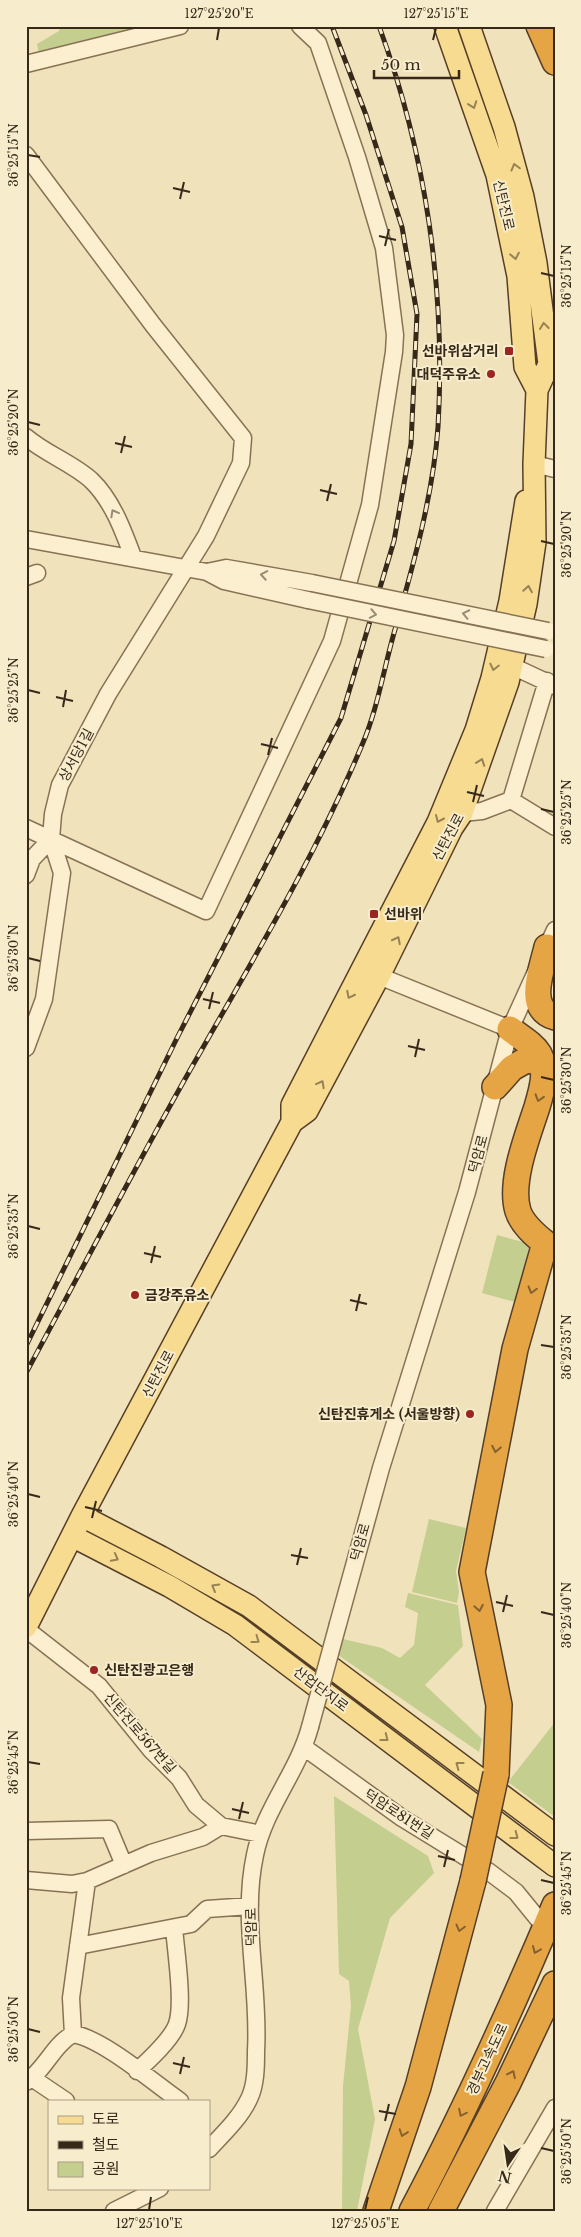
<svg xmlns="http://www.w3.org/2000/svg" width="581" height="2237" font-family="'Libre Baskerville','Noto Sans KR',serif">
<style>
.green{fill:#c4ce8f}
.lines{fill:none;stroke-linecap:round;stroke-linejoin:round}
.minor-casing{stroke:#887254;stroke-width:19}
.major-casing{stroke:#553f29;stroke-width:24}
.highway-casing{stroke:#553f29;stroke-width:28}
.minor{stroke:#fbefcf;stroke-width:16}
.major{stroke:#f7db90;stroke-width:21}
.highway{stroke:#e6a545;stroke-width:25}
.rail-casing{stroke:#36291a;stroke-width:5}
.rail{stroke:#f7eccb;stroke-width:3;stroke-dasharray:9;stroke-linecap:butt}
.minor-bridge-casing{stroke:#887254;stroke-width:19;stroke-linecap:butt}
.highway-bridge-casing{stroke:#553f29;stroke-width:28;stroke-linecap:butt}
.minor-bridge{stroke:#fbefcf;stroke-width:16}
.highway-bridge{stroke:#e6a545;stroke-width:25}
.oneway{stroke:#968255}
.oneway2{stroke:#988c74}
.oneway3{stroke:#85612d}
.ticks{fill:none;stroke:#36291a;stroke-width:2}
.poi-dot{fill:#9a2521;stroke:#f7eccb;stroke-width:2}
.labels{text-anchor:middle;stroke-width:4;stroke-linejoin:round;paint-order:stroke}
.street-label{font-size:14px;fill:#36291a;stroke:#f7eccb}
.poi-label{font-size:14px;font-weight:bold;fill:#36291a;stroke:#f7eccb;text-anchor:end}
.neatline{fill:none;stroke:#36291a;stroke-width:2}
.ticks-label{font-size:12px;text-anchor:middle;fill:#36291a}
</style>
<rect width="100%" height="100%" fill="#f0e2bb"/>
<path class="green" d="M61 26H145L39 53 37 44 59 31Z
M497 1235 530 1244 515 1302 482 1293Z
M429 1519 466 1528 456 1571 459 1592 457 1603 412 1592Z
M408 1593 458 1605 463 1646 425 1685 482 1739 479 1752 338 1655 343 1639 382 1648 400 1658 414 1645 418 1613 405 1607Z
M555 1722V1817L508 1782Z
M334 1796 428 1856 434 1873 390 1918 358 2029 375 2119 357 2211H342L343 2086 351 2006 349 1981 339 1974Z"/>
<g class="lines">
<defs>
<path id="minor" d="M26 64 180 26
M26 155 153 325 243 438 241 463 206 536 108 694 60 785 53 814 51 839 62 873 44 999 26 1048
M26 437C46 454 72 463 91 480 112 500 123 530 133 557
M534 464 555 469
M26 539 207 572 224 581 308 600
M207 572 226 568 312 583
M26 577 37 573
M512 666 555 686
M511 800 547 681
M462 813 482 811 511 800 555 827
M26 828 206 911 332 641 370 505 394 352 395 335 384 248 357 157 318 43 300 26
M26 875 32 859 51 839
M369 972 510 1029
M338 1624 381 1468 467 1192 510 1029 555 930
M26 1629 99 1686 151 1750 179 1778 196 1805 221 1826 261 1834
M305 1748 402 1818 488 1871 516 1892 538 1919
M26 1831 109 1829 124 1865
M26 1880 72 1884 87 1881 151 1853 203 1837 221 1826
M78 1946 191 1924 207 1909 250 1906
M73 2034 71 1998 87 1881
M137 2071C149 2060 172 2039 177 2024 184 2004 176 1952 174 1928
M32 2078 66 2101
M26 2082C45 2070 53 2045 73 2034 102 2038 154 2083 180 2101
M209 2149C223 2134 240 2118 249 2099 256 2085 256 2066 256 2051 260 1986 241 1920 255 1855 264 1809 298 1772 310 1727
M114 2211 160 2188
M495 2211 555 2108"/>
<path id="major" d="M445 26 497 175 518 276 525 367 537 390
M292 1122V1105L438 822 476 730 492 678 510 601 526 501
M82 1516 161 1557 249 1606 555 1835
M72 1536 169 1586 235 1625 555 1866
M26 1627 82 1516 292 1122 307 1111 379 976 452 828 462 813 508 682 526 604 535 542 534 464 537 390 549 364 536 263 523 197 504 127 469 26"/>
<path id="highway" d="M539 26 555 62
M547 947C542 969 525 1009 555 1017
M495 1087 512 1068 526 1060 539 1062 543 1070
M496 1774 499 1705 472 1572 515 1349 545 1243C535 1235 522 1224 518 1211 509 1182 528 1135 537 1107 542 1090 548 1071 539 1054 533 1044 520 1037 510 1029
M376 2211 418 2087 473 1881
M412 2211C465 2111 511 2009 555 1905
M441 2211 508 2083 555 1984"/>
</defs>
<use href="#minor" class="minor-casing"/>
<use href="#major" class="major-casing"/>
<use href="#highway" class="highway-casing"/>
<use href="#minor" class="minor"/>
<use href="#major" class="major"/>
<use href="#highway" class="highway"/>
<defs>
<path id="rail" d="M26 1346 177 1038 341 718 394 541 411 444 417 314 402 227 366 115 332 26
M26 1373C80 1273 133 1171 189 1072 249 966 315 858 362 745 377 711 384 668 394 633 413 566 433 496 438 427 446 291 426 154 379 26"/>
</defs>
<use href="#rail" class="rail-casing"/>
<use href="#rail" class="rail"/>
<defs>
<path id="minor-bridge" d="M312 583 548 631
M308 600 546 649
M310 1727 338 1624"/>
<path id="highway-bridge" d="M473 1881 496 1774"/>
</defs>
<use href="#minor-bridge" class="minor-bridge-casing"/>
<use href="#highway-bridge" class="highway-bridge-casing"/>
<use href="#minor-bridge" class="minor-bridge"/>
<use href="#highway-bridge" class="highway-bridge"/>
</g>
<defs><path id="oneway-chevron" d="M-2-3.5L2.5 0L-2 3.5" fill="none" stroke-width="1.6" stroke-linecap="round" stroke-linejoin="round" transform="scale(1.25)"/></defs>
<g class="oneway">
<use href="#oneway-chevron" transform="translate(473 105) rotate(70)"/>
<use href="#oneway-chevron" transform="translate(515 167) rotate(-105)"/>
<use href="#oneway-chevron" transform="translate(515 256) rotate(79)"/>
<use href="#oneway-chevron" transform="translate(544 326) rotate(-97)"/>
<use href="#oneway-chevron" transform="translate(528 589) rotate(-81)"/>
<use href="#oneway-chevron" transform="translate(494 667) rotate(103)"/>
<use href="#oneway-chevron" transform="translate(481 762) rotate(-70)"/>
<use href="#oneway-chevron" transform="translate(439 819) rotate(114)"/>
<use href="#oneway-chevron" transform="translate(397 940) rotate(-63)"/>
<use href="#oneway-chevron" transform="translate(350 995) rotate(117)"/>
<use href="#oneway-chevron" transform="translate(321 1084) rotate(-62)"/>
<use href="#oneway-chevron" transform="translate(115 1558) rotate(28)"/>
<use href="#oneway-chevron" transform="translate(215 1587) rotate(-150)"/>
<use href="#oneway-chevron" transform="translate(256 1640) rotate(36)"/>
<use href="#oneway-chevron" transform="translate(385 1738) rotate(38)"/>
<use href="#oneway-chevron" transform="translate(459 1765) rotate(-143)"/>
<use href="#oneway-chevron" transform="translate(515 1836) rotate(37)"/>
</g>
<g class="oneway2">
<use href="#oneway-chevron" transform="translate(114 513) rotate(-119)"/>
<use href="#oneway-chevron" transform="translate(264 575) rotate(-170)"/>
<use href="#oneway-chevron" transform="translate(373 614) rotate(11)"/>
<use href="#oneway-chevron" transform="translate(466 614) rotate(-168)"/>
</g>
<g class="oneway3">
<use href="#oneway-chevron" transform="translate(539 1098) rotate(107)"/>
<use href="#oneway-chevron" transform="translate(532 1290) rotate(106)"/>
<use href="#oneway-chevron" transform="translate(496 1449) rotate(101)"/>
<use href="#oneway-chevron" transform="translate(479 1608) rotate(80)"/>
<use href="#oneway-chevron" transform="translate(460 1928) rotate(105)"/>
<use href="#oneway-chevron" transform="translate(536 1950) rotate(113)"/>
<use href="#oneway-chevron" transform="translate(512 2074) rotate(-64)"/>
<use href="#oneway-chevron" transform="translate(462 2113) rotate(116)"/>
<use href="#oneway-chevron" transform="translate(403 2133) rotate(109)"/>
</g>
<path class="ticks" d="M217 40 219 28M433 40 436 28M28 155 40 157M173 188 190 192M180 199 184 182M379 236 396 240M385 246 389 229M541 273 554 276M28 422 40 425M115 443 132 447M121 453 125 436M320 490 337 494M327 501 331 484M541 541 554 544M28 690 40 693M56 697 73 701M63 707 66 690M261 744 278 748M268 755 272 738M467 792 484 796M473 802 477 785M541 809 554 812M28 958 40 961M203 999 220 1003M209 1009 213 992M408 1046 425 1050M415 1057 419 1039M541 1077 554 1080M28 1226 40 1229M144 1253 161 1257M151 1263 155 1246M350 1300 367 1304M356 1311 360 1294M541 1345 554 1347M28 1494 40 1497M85 1507 102 1511M92 1518 96 1501M291 1555 308 1558M297 1565 301 1548M496 1602 513 1606M503 1612 507 1595M541 1612 554 1615M28 1762 40 1764M232 1809 249 1813M239 1819 243 1802M438 1856 455 1860M444 1867 448 1850M541 1880 554 1883M28 2029 40 2032M173 2063 190 2067M180 2074 184 2057M379 2111 396 2114M385 2121 389 2104M541 2148 554 2151M149 2210 151 2197M365 2210 368 2197"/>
<g class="poi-dot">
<rect x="504" y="346" width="10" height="10" rx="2.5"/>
<circle cx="491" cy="374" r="5"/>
<rect x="369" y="909" width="10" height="10" rx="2.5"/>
<circle cx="135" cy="1295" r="5"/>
<circle cx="470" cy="1414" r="5"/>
<circle cx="94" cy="1670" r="5"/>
</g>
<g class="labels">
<g class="street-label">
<text transform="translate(504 205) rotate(77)" y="5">신탄진로</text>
<text transform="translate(76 755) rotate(-62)" y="5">상서당1길</text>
<text transform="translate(448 837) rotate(-62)" y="5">신탄진로</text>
<text transform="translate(478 1154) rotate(-75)" y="5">덕암로</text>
<text transform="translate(158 1374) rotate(-62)" y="5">신탄진로</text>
<text transform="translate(360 1542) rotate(-74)" y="5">덕암로</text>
<text transform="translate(321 1689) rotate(37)" y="5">산업단지로</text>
<text transform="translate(140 1733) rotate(49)" y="5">신탄진로567번길</text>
<text transform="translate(399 1814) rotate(33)" y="5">덕암로81번길</text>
<text transform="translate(251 1927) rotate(-91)" y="5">덕암로</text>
<text transform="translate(487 2059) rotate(-65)" y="5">경부고속도로</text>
</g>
<g class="poi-label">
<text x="499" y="356">선바위삼거리</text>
<text x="481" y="379">대덕주유소</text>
<text x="384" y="919" text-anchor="start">선바위</text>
<text x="145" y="1300" text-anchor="start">금강주유소</text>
<text x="460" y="1419">신탄진휴게소 (서울방향)</text>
<text x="104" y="1675" text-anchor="start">신탄진광고은행</text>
</g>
</g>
<rect width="581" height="2237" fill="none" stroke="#f7eccb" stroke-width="55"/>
<rect x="48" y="2100" width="162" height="90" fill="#f7eccb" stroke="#aa9e84"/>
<rect x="58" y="2116" width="25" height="8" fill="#f7db90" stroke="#aa9e84"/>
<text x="92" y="2124" font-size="15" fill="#36291a">도로</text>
<rect x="58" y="2141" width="25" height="8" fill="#36291a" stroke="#aa9e84"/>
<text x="92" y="2150" font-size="15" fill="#36291a">철도</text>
<rect x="58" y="2162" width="25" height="15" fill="#c4ce8f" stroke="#aa9e84"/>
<text x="92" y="2174" font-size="15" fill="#36291a">공원</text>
<g transform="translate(508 2164) rotate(193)" stroke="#f7eccb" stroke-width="4" paint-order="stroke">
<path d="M0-4L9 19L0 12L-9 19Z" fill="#36291a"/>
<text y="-8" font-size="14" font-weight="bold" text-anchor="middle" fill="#36291a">N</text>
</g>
<path d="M374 70v8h85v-8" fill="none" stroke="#36291a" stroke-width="2.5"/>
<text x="381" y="70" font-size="15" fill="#36291a" stroke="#f7eccb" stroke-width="4" paint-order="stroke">50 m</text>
<rect x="28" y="28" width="526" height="2182" class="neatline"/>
<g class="ticks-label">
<text x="219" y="18">127°25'20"E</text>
<text x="436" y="18">127°25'15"E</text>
<text transform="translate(14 155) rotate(-90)" y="4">36°25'15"N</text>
<text transform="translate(567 276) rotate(-90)" y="4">36°25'15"N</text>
<text transform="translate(14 422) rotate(-90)" y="4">36°25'20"N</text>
<text transform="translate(567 544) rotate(-90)" y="4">36°25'20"N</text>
<text transform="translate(14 690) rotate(-90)" y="4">36°25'25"N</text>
<text transform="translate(567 812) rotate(-90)" y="4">36°25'25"N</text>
<text transform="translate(14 958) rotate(-90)" y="4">36°25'30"N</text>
<text transform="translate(567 1080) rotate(-90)" y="4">36°25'30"N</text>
<text transform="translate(14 1226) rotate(-90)" y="4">36°25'35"N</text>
<text transform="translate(567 1347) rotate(-90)" y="4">36°25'35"N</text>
<text transform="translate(14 1494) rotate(-90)" y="4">36°25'40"N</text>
<text transform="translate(567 1615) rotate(-90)" y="4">36°25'40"N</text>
<text transform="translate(14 1762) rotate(-90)" y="4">36°25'45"N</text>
<text transform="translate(567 1883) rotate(-90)" y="4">36°25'45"N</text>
<text transform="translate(14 2029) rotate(-90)" y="4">36°25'50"N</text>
<text transform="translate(567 2151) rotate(-90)" y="4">36°25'50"N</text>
<text x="149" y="2228">127°25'10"E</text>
<text x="365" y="2228">127°25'05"E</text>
</g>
</svg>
